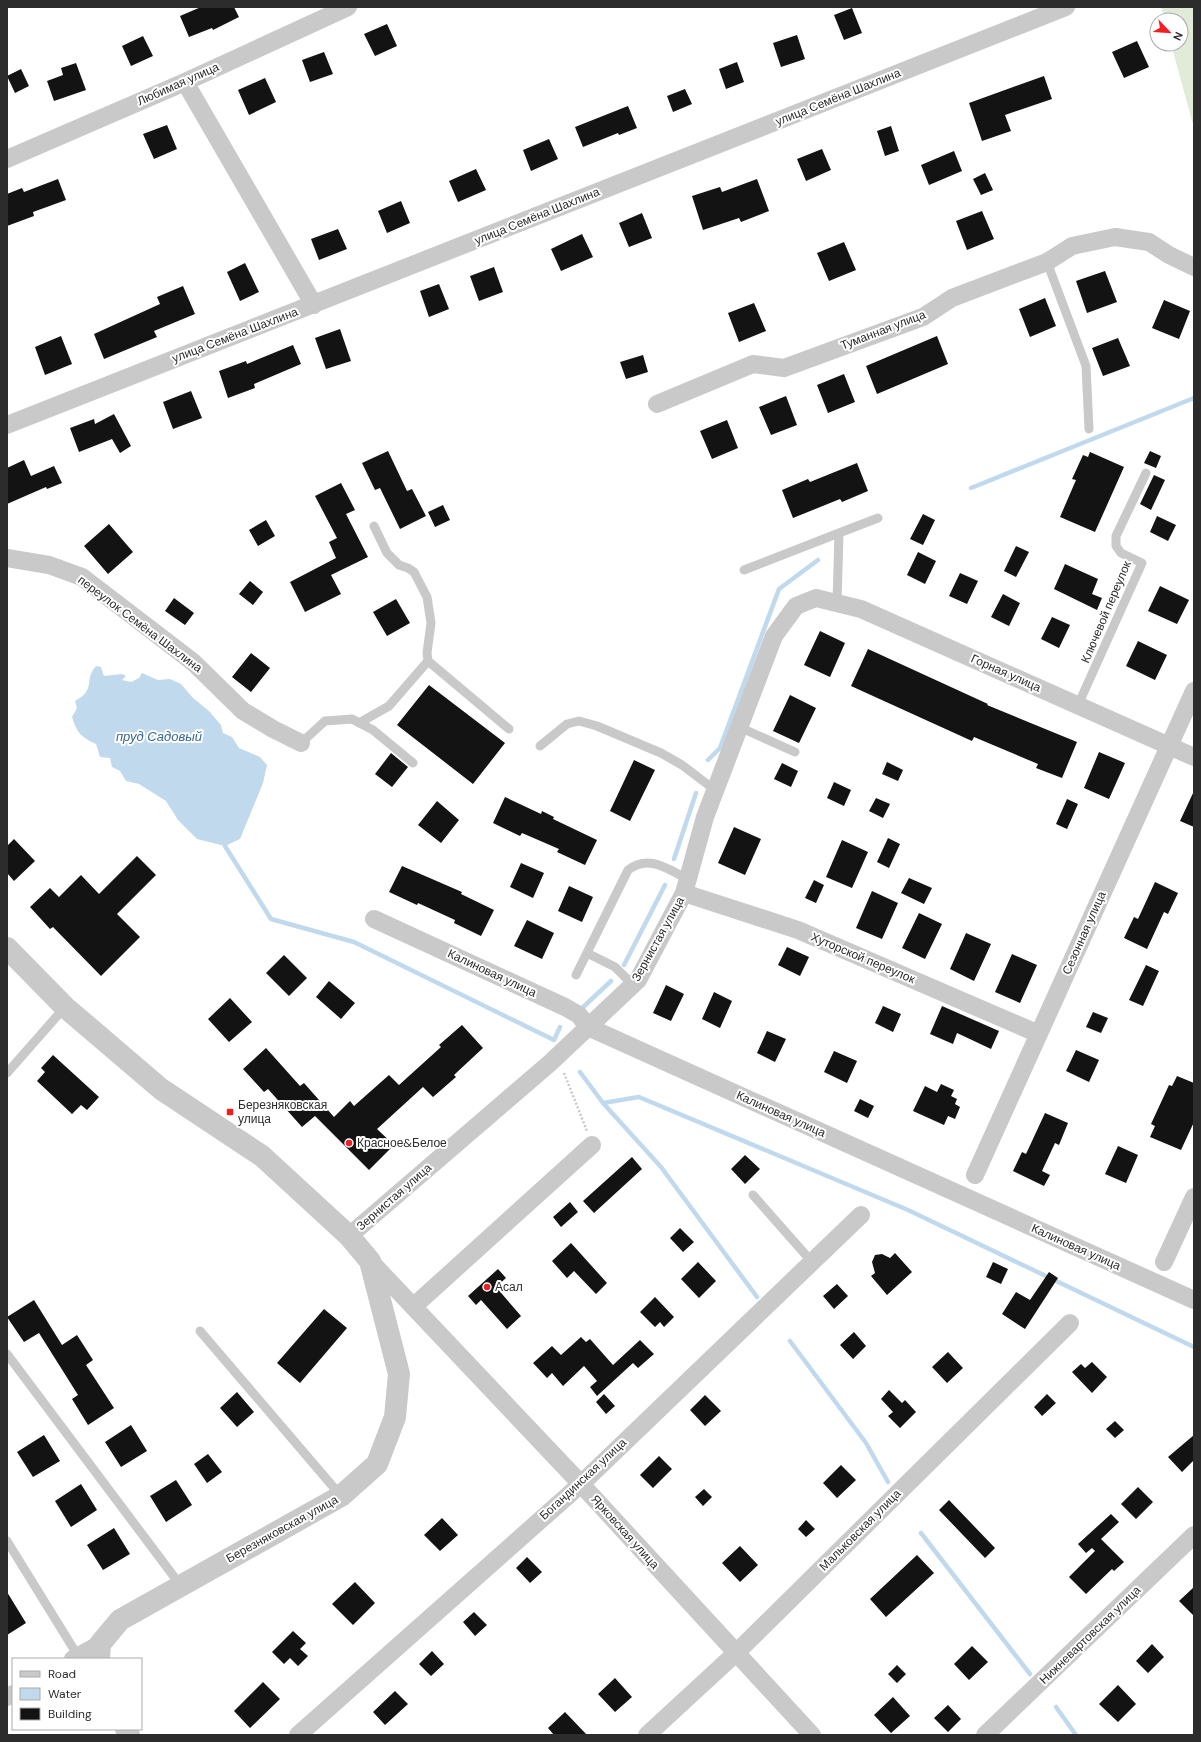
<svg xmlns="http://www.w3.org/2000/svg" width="1201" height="1742" font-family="'DM Sans',sans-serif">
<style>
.green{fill:#e1ebd7}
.water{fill:#c1d9ed}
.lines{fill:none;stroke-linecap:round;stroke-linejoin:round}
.stream{stroke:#c1d9ed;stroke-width:4.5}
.building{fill:#131313}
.path{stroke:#c9c9c9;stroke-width:2.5;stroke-dasharray:2 2;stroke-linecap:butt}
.service{stroke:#c9c9c9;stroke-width:9}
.minor{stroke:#c9c9c9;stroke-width:18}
.tertiary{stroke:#c9c9c9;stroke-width:22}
.poi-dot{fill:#f21e20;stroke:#fff;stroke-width:1.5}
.labels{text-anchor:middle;stroke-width:4;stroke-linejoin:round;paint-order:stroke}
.street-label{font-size:12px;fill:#2c2c2c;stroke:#fff}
.poi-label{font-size:12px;fill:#2c2c2c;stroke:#fff;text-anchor:start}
.water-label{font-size:13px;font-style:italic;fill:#356893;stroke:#fff}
</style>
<rect width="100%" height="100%" fill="#fff"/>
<path class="green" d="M1161 7H1194V128L1171 44H1181V20H1165Z"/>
<path class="water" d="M96 666 101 667 104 676 122 674 126 676 122 680 131 682 139 678 142 673 158 680 170 679 181 684 193 698 209 711 221 725 223 733 232 737 239 748 260 757 267 765 263 783 240 839 225 846 197 839 178 820 166 801 139 784 126 781 120 771 112 767 110 758 100 757 96 744C81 737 77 733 72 717L77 708 75 701C97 689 83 681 96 666Z"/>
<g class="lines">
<path class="stream" d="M971 488 1194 398
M708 760 720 748 779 589 818 560
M225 846 271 919 354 942 554 1040 560 1027
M674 859 696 793
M624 965 665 885
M580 1010 611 981
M580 1072 603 1103 639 1097 908 1210 1194 1347
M603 1103 661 1167 757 1297
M790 1341 866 1443 888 1482
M921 1533 1030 1674
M1056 1707 1076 1735"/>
</g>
<path class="building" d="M201 7H234L239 17 213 30 212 28 189 37 180 16Z
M852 8 862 33 844 40 834 15Z
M387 24 397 46 375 56 364 34Z
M797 35 805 59 781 67 773 43Z
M143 36 153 56 131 66 122 46Z
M1137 41 1149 67 1124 78 1112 52Z
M324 52 333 74 310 82 302 60Z
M737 62 744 82 726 89 719 69Z
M76 63 86 90 54 101 47 81 63 75 61 68Z
M21 69 29 86 15 93 7 76Z
M1044 76 1052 99 1005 115 1011 131 982 141 969 103Z
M265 78 276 102 249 115 238 90Z
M685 89 692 104 673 112 667 96Z
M628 106 637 128 619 135 618 133 583 147 575 127Z
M167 125 177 149 154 159 143 134Z
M891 126 899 151 885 156 877 131Z
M549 139 558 159 531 171 523 150Z
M822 149 831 170 806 181 797 159Z
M954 151 962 171 929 185 921 165Z
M476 169 486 190 458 202 449 181Z
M985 173 993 190 981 195 973 179Z
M58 179 66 200 33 212 34 216 7 226V194L22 188 24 192Z
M757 179 769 211 741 222 739 218 703 230 692 196 720 187 722 192Z
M401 201 410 223 387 233 378 211Z
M982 211 994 239 967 250 956 221Z
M642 213 652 238 629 247 619 223Z
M338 229 347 249 319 260 311 239Z
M582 234 593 257 561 271 551 249Z
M844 242 856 270 829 281 817 253Z
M245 263 259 292 240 301 227 272Z
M494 267 503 292 479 301 470 276Z
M1105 271 1117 302 1087 313 1076 281Z
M439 284 449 309 429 317 420 291Z
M183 286 195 314 154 331 157 337 104 359 94 334 160 304 157 297Z
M1045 298 1056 326 1030 337 1019 309Z
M1164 300 1190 311 1179 339 1152 328Z
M754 303 766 331 739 342 728 313Z
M340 329 351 361 326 369 315 338Z
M61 336 72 364 45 375 35 347Z
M937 336 948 364 877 394 866 366Z
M1118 338 1130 366 1103 376 1092 348Z
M293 345 301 364 254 384 255 388 228 398 219 371 246 361 247 364Z
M643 355 648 372 626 379 620 362Z
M844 374 855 402 828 413 817 385Z
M191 391 202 418 173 429 163 402Z
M786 396 797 425 771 435 759 407Z
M114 414 131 446 120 453 112 439 79 452 70 428 94 419 95 424Z
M727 420 738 448 712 459 700 431Z
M388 451 407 491 412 489 426 516 400 529 380 488 375 490 362 463Z
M1150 451 1161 456 1156 468 1144 463Z
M1090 452 1124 467 1095 532 1060 517 1076 480 1072 479 1083 455 1088 457Z
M24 460 31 476 54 466 62 483 47 489 46 487 7 504V468Z
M857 463 868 491 842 502 840 499 793 518 782 490 808 479 810 482Z
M1154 475 1165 480 1151 510 1140 504Z
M341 483 355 510 346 514 368 557 331 575 341 594 305 612 290 582 336 558 329 542 337 538 315 496Z
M443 505 450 520 435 527 428 512Z
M923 514 935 520 923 545 910 539Z
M1157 516 1176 525 1168 541 1150 532Z
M266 520 275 536 258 546 249 530Z
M109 524 133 552 108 574 84 546Z
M1016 546 1029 552 1016 577 1004 571Z
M918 552 936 561 925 584 907 575Z
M1065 564 1098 579 1092 594 1102 598 1097 610 1054 589Z
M960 573 978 581 967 604 949 596Z
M250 581 263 592 253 605 239 594Z
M1160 586 1189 600 1177 624 1148 611Z
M1003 594 1020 603 1009 626 991 617Z
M174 598 194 613 185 625 165 611Z
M396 599 410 623 387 636 373 612Z
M1052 617 1070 625 1059 648 1041 639Z
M820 631 845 643 830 677 804 665Z
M1138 641 1167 655 1155 680 1126 666Z
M868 649 988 704 987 705 1077 742 1062 778 1036 768 1038 764 974 737 972 741 851 686Z
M251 653 270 668 251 692 232 677Z
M429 685 505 743 473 784 397 725Z
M790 695 816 708 799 743 773 731Z
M1099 752 1125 763 1109 799 1084 788Z
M391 753 408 767 392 787 375 774Z
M634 760 655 770 630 821 610 811Z
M887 762 903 770 898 781 882 774Z
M782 763 798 771 791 787 774 779Z
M834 782 851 790 844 806 827 798Z
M1194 791V827L1180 821Z
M505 797 541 814 542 811 554 817 553 819 597 840 585 865 557 852 559 849 522 833 520 836 493 823Z
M876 798 890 804 883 818 869 811Z
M1067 799 1078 804 1067 829 1056 824Z
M437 801 459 820 441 843 418 825Z
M734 827 761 839 745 875 718 863Z
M888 838 900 844 889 868 877 862Z
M14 839 35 861 14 881 7 873V846Z
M842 840 868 852 852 888 826 877Z
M137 856 156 875 117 914 140 937 101 976 53 927 50 929 30 907 50 888 59 897 81 875 99 894Z
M521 863 544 873 533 898 510 887Z
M402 866 462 892 461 894 494 910 481 936 454 923 455 920 418 903 417 905 389 892Z
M909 878 932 888 924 904 901 893Z
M814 880 824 885 816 903 805 898Z
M1155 882 1178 893 1168 914 1164 912 1147 949 1124 938 1134 917 1138 919Z
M569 886 593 897 582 922 558 911Z
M872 891 898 903 882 939 856 928Z
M919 913 942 924 925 959 902 948Z
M527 920 554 933 542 959 514 946Z
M966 933 991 944 974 981 950 969Z
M787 947 809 957 800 976 778 965Z
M1012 954 1037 965 1020 1003 995 992Z
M284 955 307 978 289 996 266 973Z
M1146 965 1159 971 1143 1006 1129 1000Z
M329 981 355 1003 341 1019 316 997Z
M666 985 684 994 671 1021 653 1013Z
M714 992 732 1001 720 1028 702 1019Z
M230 998 252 1022 229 1042 208 1019Z
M883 1006 901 1014 893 1032 875 1023Z
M942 1006 999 1031 991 1049 957 1033 953 1044 930 1034Z
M1093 1012 1108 1018 1101 1033 1086 1027Z
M462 1025 483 1048 454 1075 456 1077 433 1097 423 1087 377 1129 394 1145 369 1170 315 1116 302 1127 268 1089 264 1092 243 1069 266 1048 300 1086 304 1083 334 1117 350 1101 354 1106 389 1075 399 1085 441 1047 439 1045Z
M767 1031 786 1039 775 1062 757 1053Z
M1076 1050 1099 1060 1089 1082 1066 1071Z
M834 1051 857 1061 847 1083 824 1072Z
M53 1055 99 1097 87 1110 81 1105 72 1114 37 1081 45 1072 41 1068Z
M1177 1076 1194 1083V1122L1181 1150 1150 1137 1155 1126 1151 1124 1169 1085 1172 1086Z
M941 1084 954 1090 951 1096 957 1099 955 1104 960 1107 955 1119 948 1116 944 1125 913 1111 925 1086 937 1092Z
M860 1099 874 1106 868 1118 854 1111Z
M1045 1113 1068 1123 1059 1145 1055 1143 1042 1171 1050 1175 1044 1186 1013 1171 1022 1152 1026 1154Z
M1118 1146 1138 1155 1126 1183 1105 1174Z
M745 1155 760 1169 745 1184 731 1169Z
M632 1157 642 1169 594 1213 583 1201Z
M570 1202 578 1212 561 1227 553 1217Z
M680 1228 694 1242 683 1252 670 1238Z
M571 1243 607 1283 596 1294 574 1271 567 1278 552 1261Z
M895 1253 912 1272 887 1295 871 1276 875 1273 872 1262 875 1255 882 1254 890 1258Z
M698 1262 716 1281 699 1298 681 1279Z
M993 1262 1008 1269 1001 1284 986 1277Z
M498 1269 506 1278 496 1287 521 1316 507 1329 481 1300 476 1305 468 1296Z
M1049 1272 1058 1278 1025 1329 1002 1314 1016 1292 1030 1300Z
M837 1284 848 1296 834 1309 823 1296Z
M655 1297 674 1317 664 1327 660 1322 655 1327 640 1312Z
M34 1300 62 1345 77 1335 93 1360 86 1365 114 1408 88 1425 72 1399 78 1395 39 1333 24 1342 7 1317Z
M324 1309 347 1328 300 1383 277 1363Z
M854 1332 866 1346 853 1359 840 1345Z
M581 1337 586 1342 590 1339 613 1365 640 1340 654 1354 638 1368 633 1363 597 1396 590 1387 597 1381 584 1366 563 1386 552 1373 547 1378 533 1363 552 1346 561 1355Z
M948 1352 963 1368 947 1383 932 1367Z
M1092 1362 1107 1377 1092 1393 1072 1372 1081 1364 1085 1368Z
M889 1390 902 1403 905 1400 916 1412 900 1428 888 1416 893 1412 881 1399Z
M237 1392 254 1412 237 1427 220 1408Z
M604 1394 615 1406 606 1414 596 1402Z
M1047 1394 1056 1403 1042 1416 1034 1407Z
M705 1395 721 1411 705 1426 690 1410Z
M1115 1421 1124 1430 1115 1438 1106 1429Z
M131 1425 147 1451 121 1467 105 1442Z
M44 1435 60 1461 33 1477 17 1452Z
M1194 1435V1460L1182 1472 1168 1457Z
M208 1454 222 1472 207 1483 194 1464Z
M659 1456 672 1469 653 1488 640 1475Z
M841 1465 856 1480 837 1498 823 1483Z
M176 1480 192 1505 166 1522 150 1496Z
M81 1484 97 1510 71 1527 55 1501Z
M1138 1487 1153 1502 1136 1519 1121 1504Z
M704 1489 712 1497 703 1506 695 1497Z
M949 1500 995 1548 985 1558 939 1510Z
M1111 1514 1119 1522 1101 1539 1124 1562 1114 1571 1112 1569 1086 1594 1069 1577 1095 1551 1092 1548 1086 1553 1078 1544Z
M442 1518 458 1535 440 1551 424 1535Z
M806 1520 815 1529 806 1537 798 1529Z
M114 1528 130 1554 103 1570 87 1545Z
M740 1546 758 1565 740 1582 722 1563Z
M917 1555 934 1573 886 1617 870 1599Z
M527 1557 542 1572 530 1583 516 1568Z
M355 1582 375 1603 353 1625 332 1604Z
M1194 1587V1616L1179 1601Z
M7 1592 26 1623 7 1635Z
M474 1612 487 1625 475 1636 463 1622Z
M293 1631 306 1643 300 1649 308 1656 298 1666 290 1658 284 1664 272 1652Z
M1152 1644 1164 1657 1148 1673 1136 1661Z
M972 1646 988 1662 969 1680 954 1664Z
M432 1651 444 1664 431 1676 419 1664Z
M897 1665 906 1674 897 1683 888 1674Z
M615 1678 632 1697 615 1712 598 1694Z
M263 1682 280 1699 250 1728 234 1711Z
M1118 1685 1136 1704 1118 1722 1099 1704Z
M395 1691 408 1704 385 1725 373 1712Z
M893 1697 910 1716 891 1733 874 1715Z
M948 1705 961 1719 948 1732 934 1718Z
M565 1712 587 1735H554L548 1728Z"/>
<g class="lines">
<path class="path" d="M564 1073 587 1131"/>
<path class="service" d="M1047 262 1086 366 1089 429
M374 526 387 553 399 565 408 568 414 572 427 597 431 623 427 653 428 661
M839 533 878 518
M744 570 839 533 837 603
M1078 705 1142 563 1121 553 1116 546V536L1146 473
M359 723 389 706 428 661 509 729
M739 727 795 752
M301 743 325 721 352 719 373 730 413 763
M540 746 567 724 579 721 597 726 661 753 682 765 715 790
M587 953 615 967 633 985
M576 975 628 870C649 854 667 869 688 879
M7 1073 65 1007
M753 1195 812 1262
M200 1331 341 1496
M7 1354 181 1586
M7 1541 78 1656"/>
<path class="minor" d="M185 82 314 305
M7 159 185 82 348 7
M657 404 753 364 784 368 923 317 952 298 1047 262 1072 246 1115 237 1149 242 1169 255 1194 267
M7 425 1066 7
M7 558 49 565 82 577 193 662 243 711 273 729 301 743
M684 893 798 930 1039 1034
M374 919 565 1007 579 1015 588 1027 1194 1300
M975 1175 1194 691
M349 1236 550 1063 638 980 684 893 705 817 774 636 796 606 816 598 861 609 1194 757
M370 1261 581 1484 812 1735
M1164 1262 1194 1197
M414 1306 592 1145
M73 1659 100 1644
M7 1697 13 1694
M298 1735 581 1484 861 1215
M647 1735 736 1653 1070 1323
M985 1735 1194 1535"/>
<path class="tertiary" d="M7 948 65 1007 161 1089 262 1156 349 1236 370 1261 399 1374 395 1417 377 1464 341 1496 120 1620 100 1644 99 1659
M126 1729 129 1735"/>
</g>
<g class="poi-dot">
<rect x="226" y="1108" width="8" height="8" rx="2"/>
<circle cx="349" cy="1143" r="4"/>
<circle cx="487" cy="1287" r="4"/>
</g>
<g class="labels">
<g class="street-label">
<text transform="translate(178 84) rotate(-24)" y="4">Любимая улица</text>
<text transform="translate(838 97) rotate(-22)" y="4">улица Семёна Шахлина</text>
<text transform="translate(537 216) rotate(-22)" y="4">улица Семёна Шахлина</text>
<text transform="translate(883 330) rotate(-21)" y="4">Туманная улица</text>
<text transform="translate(235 335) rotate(-21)" y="4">улица Семёна Шахлина</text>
<text transform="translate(1106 612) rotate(-67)" y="4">Ключевой переулок</text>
<text transform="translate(140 624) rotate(37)" y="4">переулок Семёна Шахлина</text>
<text transform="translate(1006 673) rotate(24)" y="4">Горная улица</text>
<text transform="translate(1084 933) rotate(-66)" y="4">Сезонная улица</text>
<text transform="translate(658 939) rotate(-61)" y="4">Зернистая улица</text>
<text transform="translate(863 958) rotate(23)" y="4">Хуторской переулок</text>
<text transform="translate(492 973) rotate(25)" y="4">Калиновая улица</text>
<text transform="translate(781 1114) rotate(24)" y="4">Калиновая улица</text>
<text transform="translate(394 1197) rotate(-41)" y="4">Зернистая улица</text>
<text transform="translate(1076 1247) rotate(24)" y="4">Калиновая улица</text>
<text transform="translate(583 1479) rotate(-43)" y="4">Богандинская улица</text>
<text transform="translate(282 1529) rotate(-29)" y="4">Березняковская улица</text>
<text transform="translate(860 1530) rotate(-45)" y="4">Мальковская улица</text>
<text transform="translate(625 1532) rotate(48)" y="4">Ярковская улица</text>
<text transform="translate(1090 1635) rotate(-44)" y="4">Нижневартовская улица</text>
</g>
<g class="poi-label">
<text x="238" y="1109">Березняковская<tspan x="238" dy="14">улица</tspan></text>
<text x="357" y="1147">Красное&amp;Белое</text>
<text x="495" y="1291">Асал</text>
</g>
<g class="water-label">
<text x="159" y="741">пруд Садовый</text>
</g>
</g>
<rect width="1201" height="1742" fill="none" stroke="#2c2c2c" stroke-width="16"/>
<rect x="12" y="1658" width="130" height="72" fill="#ffffff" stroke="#ababab"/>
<rect x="20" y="1671" width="20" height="6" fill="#c9c9c9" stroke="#ababab"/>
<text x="48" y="1678" font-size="12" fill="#2c2c2c">Road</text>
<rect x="20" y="1688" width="20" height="12" fill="#c1d9ed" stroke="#ababab"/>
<text x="48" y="1698" font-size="12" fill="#2c2c2c">Water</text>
<rect x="20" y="1708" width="20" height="12" fill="#131313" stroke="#ababab"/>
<text x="48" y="1718" font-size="12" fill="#2c2c2c">Building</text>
<g transform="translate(1169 32) rotate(115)"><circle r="19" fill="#ffffff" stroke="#ababab"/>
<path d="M0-3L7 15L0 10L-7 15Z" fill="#f21e20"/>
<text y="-6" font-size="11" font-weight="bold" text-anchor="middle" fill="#2c2c2c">N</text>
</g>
</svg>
